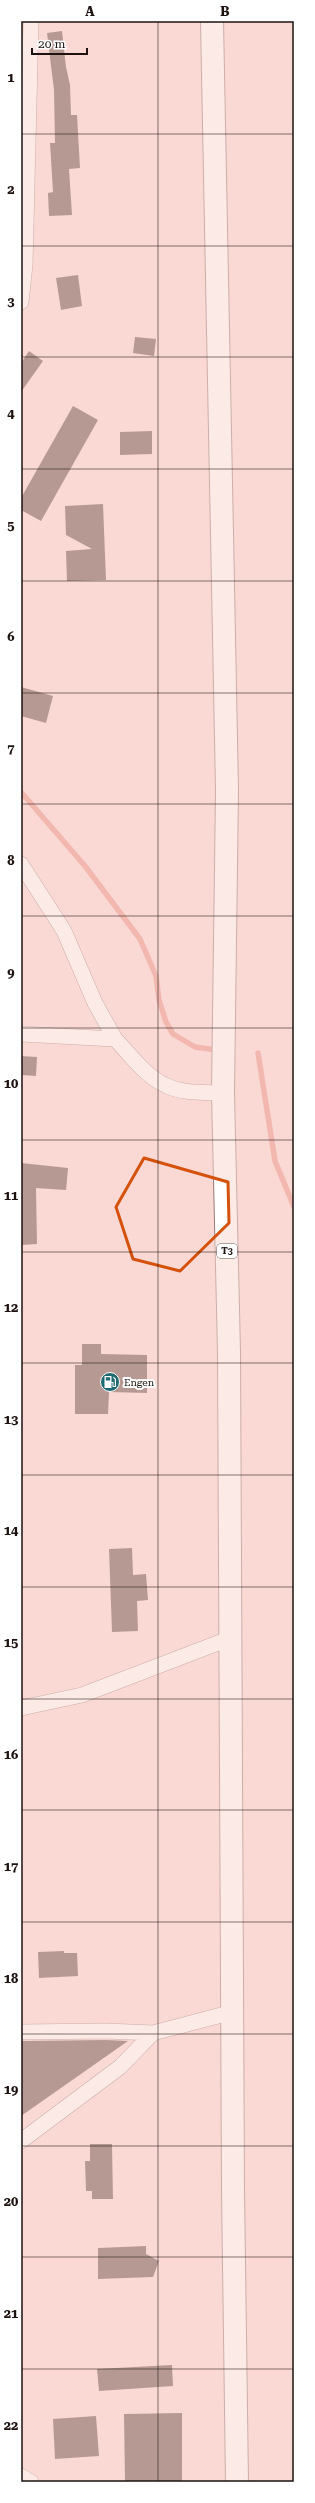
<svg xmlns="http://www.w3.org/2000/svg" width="315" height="2503" font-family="'Roboto Serif',serif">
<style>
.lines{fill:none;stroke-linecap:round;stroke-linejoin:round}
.stream{stroke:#e89185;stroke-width:5.5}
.building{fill:#674c48}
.street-casing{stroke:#967975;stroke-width:16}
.highway-casing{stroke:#967975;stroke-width:24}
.street{stroke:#fff;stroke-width:15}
.highway{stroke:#fff;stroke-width:22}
.marked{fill:none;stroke:#d4520c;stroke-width:3;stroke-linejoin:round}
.grid{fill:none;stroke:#1d1210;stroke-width:1;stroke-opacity:0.55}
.labels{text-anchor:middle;stroke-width:4;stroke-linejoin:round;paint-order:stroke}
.shield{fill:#fff;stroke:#615958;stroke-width:1}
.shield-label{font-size:9px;font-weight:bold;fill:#1d1210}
.poi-label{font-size:10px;fill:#1d1210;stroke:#fff;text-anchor:start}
.neatline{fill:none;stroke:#1d1210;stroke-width:1.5}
.grid-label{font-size:13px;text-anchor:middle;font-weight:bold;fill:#1d1210}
</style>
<rect width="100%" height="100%" fill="#fad9d4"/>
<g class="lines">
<path class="stream" d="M21 792 85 866 140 939 156 976 159 1000 166 1022 173 1034 195 1047 217 1050
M258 1053 275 1161 294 1207"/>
</g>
<path class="building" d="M62 31 66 67 70 85 71 115H77L80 168 69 169 72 215 49 216 48 193 53 192 50 143H55L54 90 47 33Z
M78 275 82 306 61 310 56 278Z
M135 337 156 339 154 356 133 353Z
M29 351 43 361 21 392V363Z
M73 406 98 420 41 521 21 510V498Z
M152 431V454L120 455V432Z
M103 504 106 580 67 581 66 551 92 549 66 535 65 506Z
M21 687 53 696 46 723 21 716Z
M21 1056 37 1057 36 1076 21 1075Z
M21 1163 68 1168 66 1190 36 1188 37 1244 21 1245Z
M82 1344H101V1354L147 1355V1393L109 1392 108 1414H75V1365H82Z
M132 1548 133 1575 146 1574 148 1600 137 1601 138 1631 112 1632 109 1549Z
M64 1951V1953H77L78 1976 39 1978 38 1952Z
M106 2040 128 2041 21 2116V2041Z
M90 2144H112L113 2199H92V2191H86L85 2161H90Z
M146 2246V2254L159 2261 153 2277 98 2279V2248Z
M172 2365 173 2386 99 2391 97 2369Z
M182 2413V2482H125L124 2414Z
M96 2416 99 2456 55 2459 53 2419Z"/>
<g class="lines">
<defs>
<path id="street" d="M21 302 25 265 31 21
M21 864 64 931 95 1003 115 1039
M21 1034 115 1039C130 1054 145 1076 165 1085 182 1094 204 1092 223 1093
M21 1708 82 1695 231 1638
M21 2032 106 2031 153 2033 233 2012
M21 2141 120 2067 153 2033
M21 2476 31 2482"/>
<path id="highway" d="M212 21 227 791 223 1093 229 1352 233 2190 237 2482"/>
</defs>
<use href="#street" class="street-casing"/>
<use href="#highway" class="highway-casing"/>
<use href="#street" class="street"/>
<use href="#highway" class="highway"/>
</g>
<path d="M0 0H315V2503H0ZM144 1158 228 1182 229 1223 180 1271 133 1259 116 1207Z" fill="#fad9d4" fill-opacity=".55" fill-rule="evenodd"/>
<path class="marked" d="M144 1158 228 1182 229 1223 180 1271 133 1259 116 1207Z"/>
<path class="grid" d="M158 21V2482M21 134H294M21 246H294M21 357H294M21 469H294M21 581H294M21 693H294M21 804H294M21 916H294M21 1028H294M21 1140H294M21 1252H294M21 1363H294M21 1475H294M21 1587H294M21 1699H294M21 1810H294M21 1922H294M21 2034H294M21 2146H294M21 2257H294M21 2369H294"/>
<defs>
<symbol id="fuel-disc" viewBox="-11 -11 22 22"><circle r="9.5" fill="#1f6973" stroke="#fff"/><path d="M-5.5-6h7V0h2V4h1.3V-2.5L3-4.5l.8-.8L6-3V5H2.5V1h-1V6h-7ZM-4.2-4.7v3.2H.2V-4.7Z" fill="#fff"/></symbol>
</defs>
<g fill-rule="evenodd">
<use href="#fuel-disc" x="99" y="1371" width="22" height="22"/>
</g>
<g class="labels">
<rect class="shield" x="217" y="1244" width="20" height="14" rx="3"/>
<g class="shield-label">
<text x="227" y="1254">T3</text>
</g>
<g class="poi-label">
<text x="124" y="1386">Engen</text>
</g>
</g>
<rect width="315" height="2503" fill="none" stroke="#ffffff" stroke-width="44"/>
<path d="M32 48v6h55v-6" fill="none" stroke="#1d1210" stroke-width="2"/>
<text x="38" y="48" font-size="12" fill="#1d1210" stroke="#ffffff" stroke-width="3" paint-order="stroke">20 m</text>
<rect x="22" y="22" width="271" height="2459" class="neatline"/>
<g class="grid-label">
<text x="90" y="16">A</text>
<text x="225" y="16">B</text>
<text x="11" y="82">1</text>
<text x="11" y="194">2</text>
<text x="11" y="306">3</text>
<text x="11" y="418">4</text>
<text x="11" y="530">5</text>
<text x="11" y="641">6</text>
<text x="11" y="753">7</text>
<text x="11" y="865">8</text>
<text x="11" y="977">9</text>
<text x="11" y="1088">10</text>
<text x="11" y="1200">11</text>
<text x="11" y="1312">12</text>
<text x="11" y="1424">13</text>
<text x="11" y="1535">14</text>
<text x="11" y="1647">15</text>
<text x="11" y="1759">16</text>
<text x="11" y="1871">17</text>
<text x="11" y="1983">18</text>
<text x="11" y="2094">19</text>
<text x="11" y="2206">20</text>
<text x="11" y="2318">21</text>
<text x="11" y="2430">22</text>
</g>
</svg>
